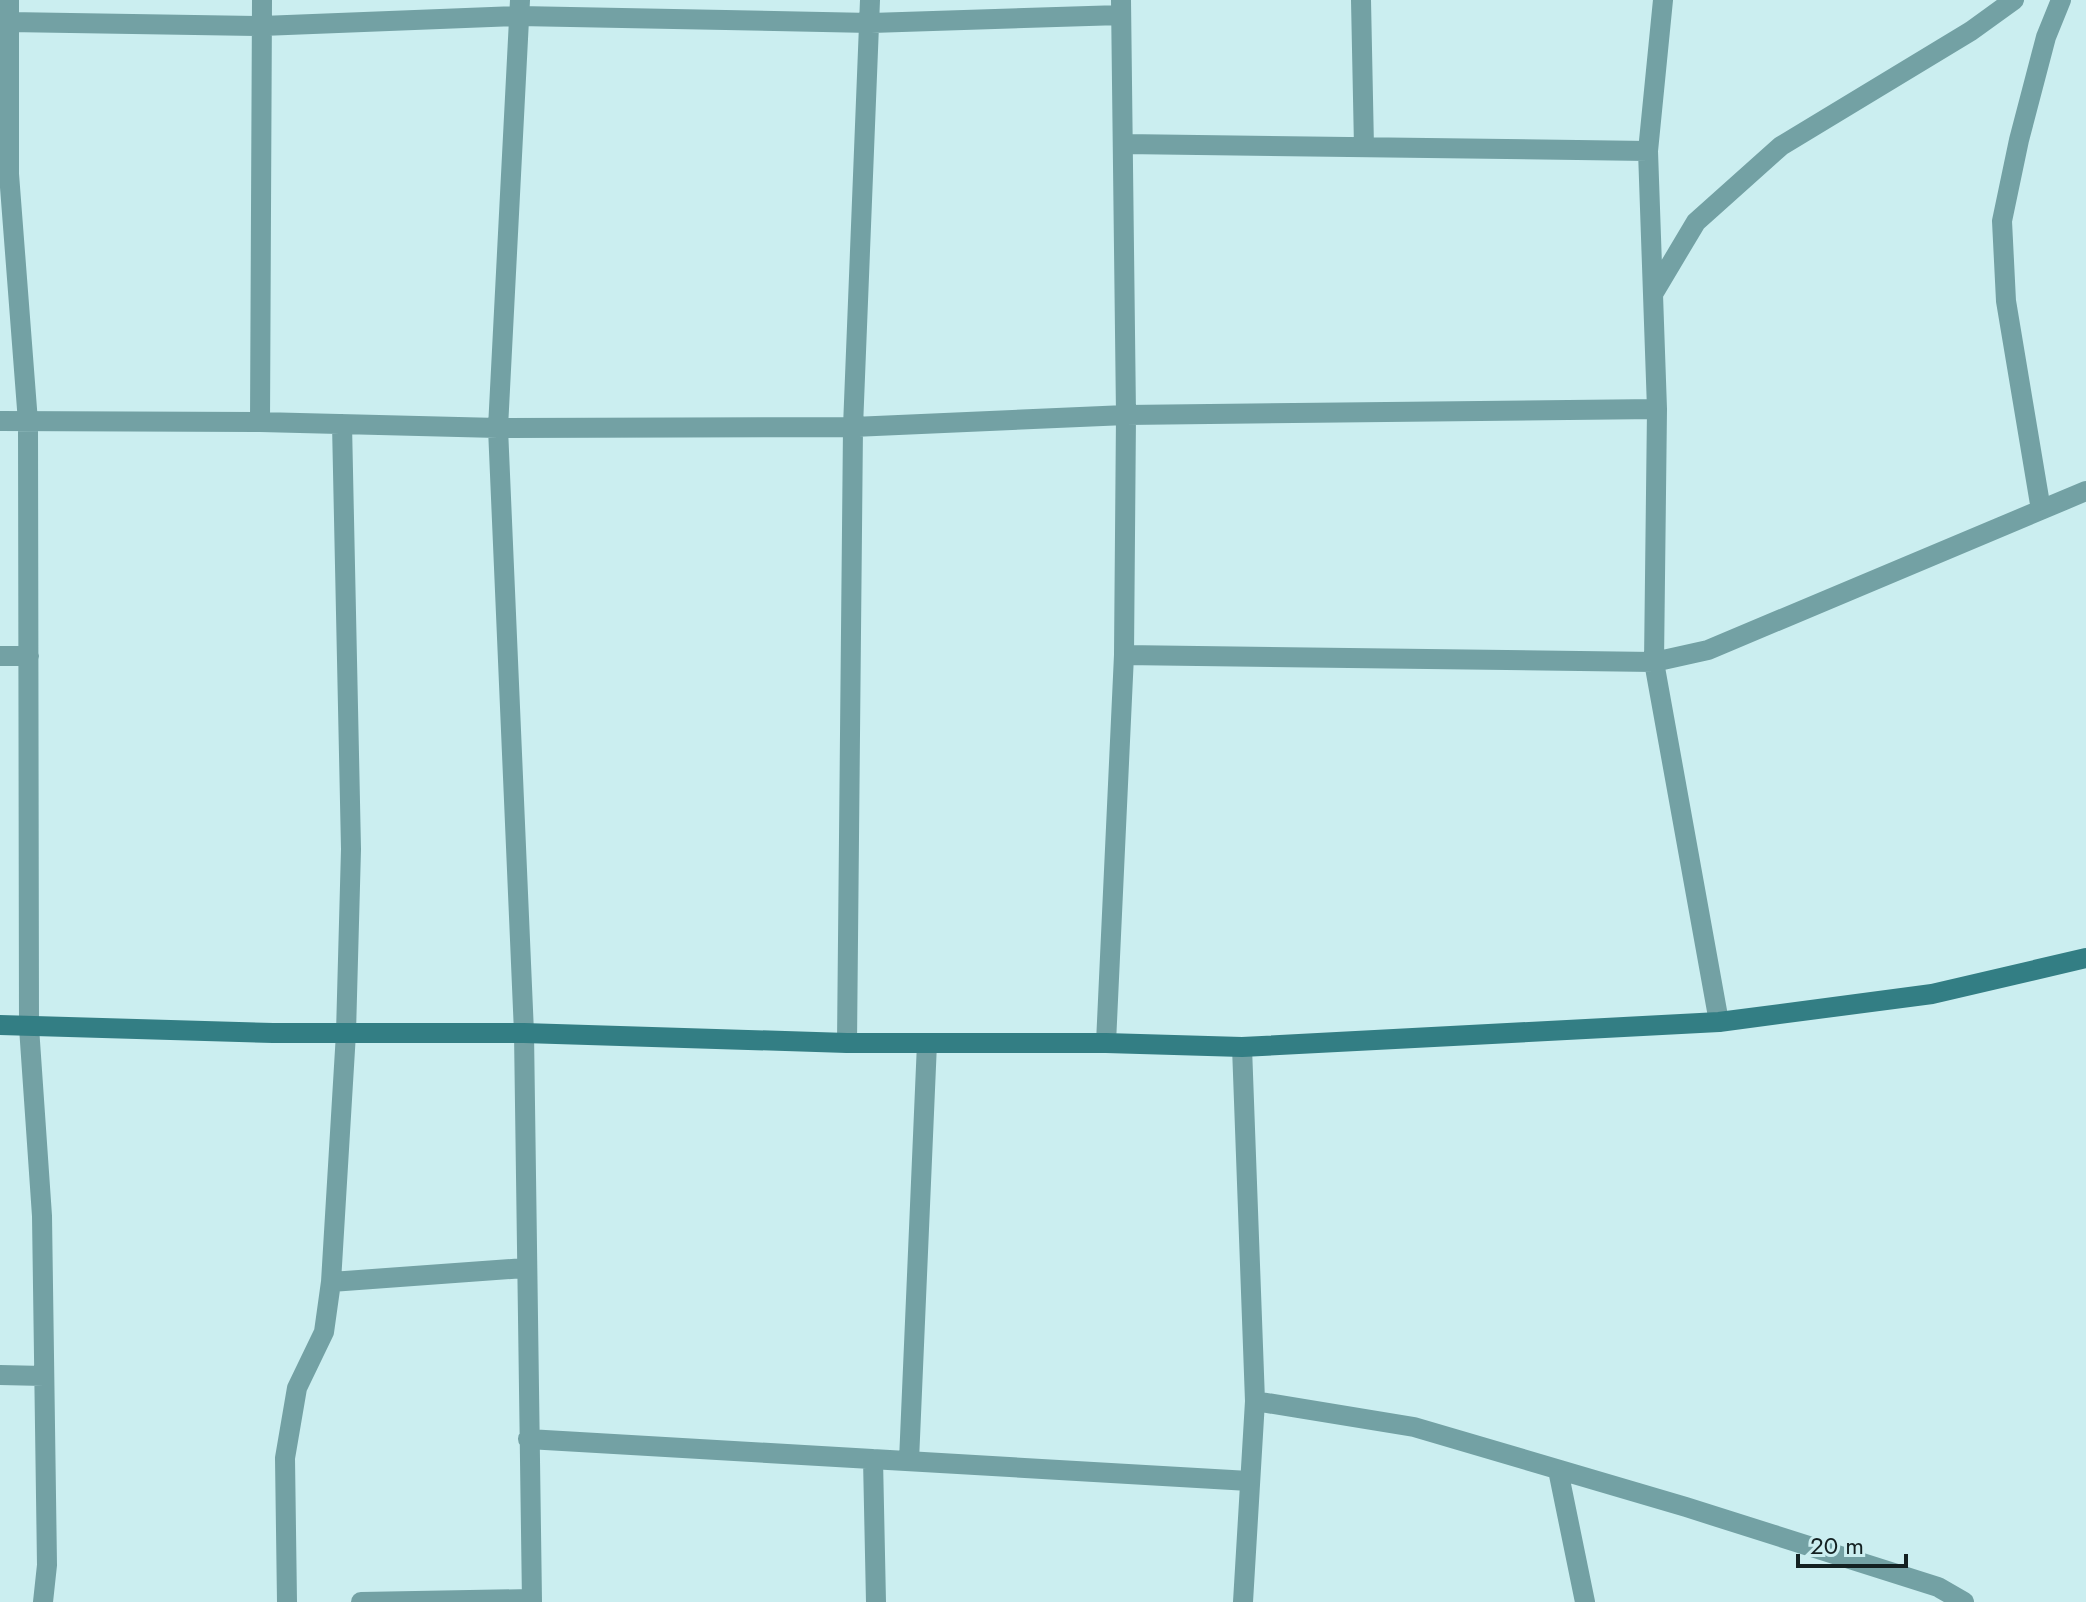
<svg xmlns="http://www.w3.org/2000/svg" width="2086" height="1602" font-family="Jost,sans-serif">
<style>
.lines{fill:none;stroke-linecap:round;stroke-linejoin:round}
.street{stroke:#73a1a4;stroke-width:20}
.secondary{stroke:#337e84;stroke-width:20}
</style>
<rect width="100%" height="100%" fill="#cbeef0"/>
<g class="lines">
<path class="street" d="M9 0V174L28 422 29 1027 42 1216 47 1565 43 1602
M520 0 498 428 524 1033 532 1602
M1361 0 1364 147
M1663 0 1648 151 1657 409 1654 662 1719 1022
M9 22 262 26 519 16 871 23 1121 15
M1124 144 1648 151
M1653 294 1696 222 1781 146 1971 31 2014 0
M0 421 260 422 498 428 853 427 1126 415 1657 409
M260 422 262 0
M2041 510 2006 301 2002 221 2019 140 2046 37 2061 0
M1124 655 1654 662 1708 650 2086 491
M0 656H29
M847 1043 853 427 870 0
M1106 1043 1124 655 1126 415 1121 0
M1242 1047 1255 1401 1243 1602
M331 1282 525 1268
M0 1375 44 1376
M1255 1401 1414 1427 1686 1507 1938 1587 1964 1602
M528 1439 1249 1481
M873 1459 876 1602
M909 1461 927 1043
M1558 1470 1585 1602
M287 1602 285 1458 297 1388 324 1332 331 1282 346 1033 351 849 342 424
M361 1602 531 1599"/>
<path class="secondary" d="M0 1025 273 1033H524L847 1043H1106L1242 1047 1719 1022 1932 994 2086 958"/>
</g>
<path d="M1798 1554v12h108v-12" fill="none" stroke="#132021" stroke-width="4"/>
<text x="1810" y="1554" font-size="24" fill="#132021" stroke="#cbeef0" stroke-width="6" paint-order="stroke">20 m</text>
</svg>
